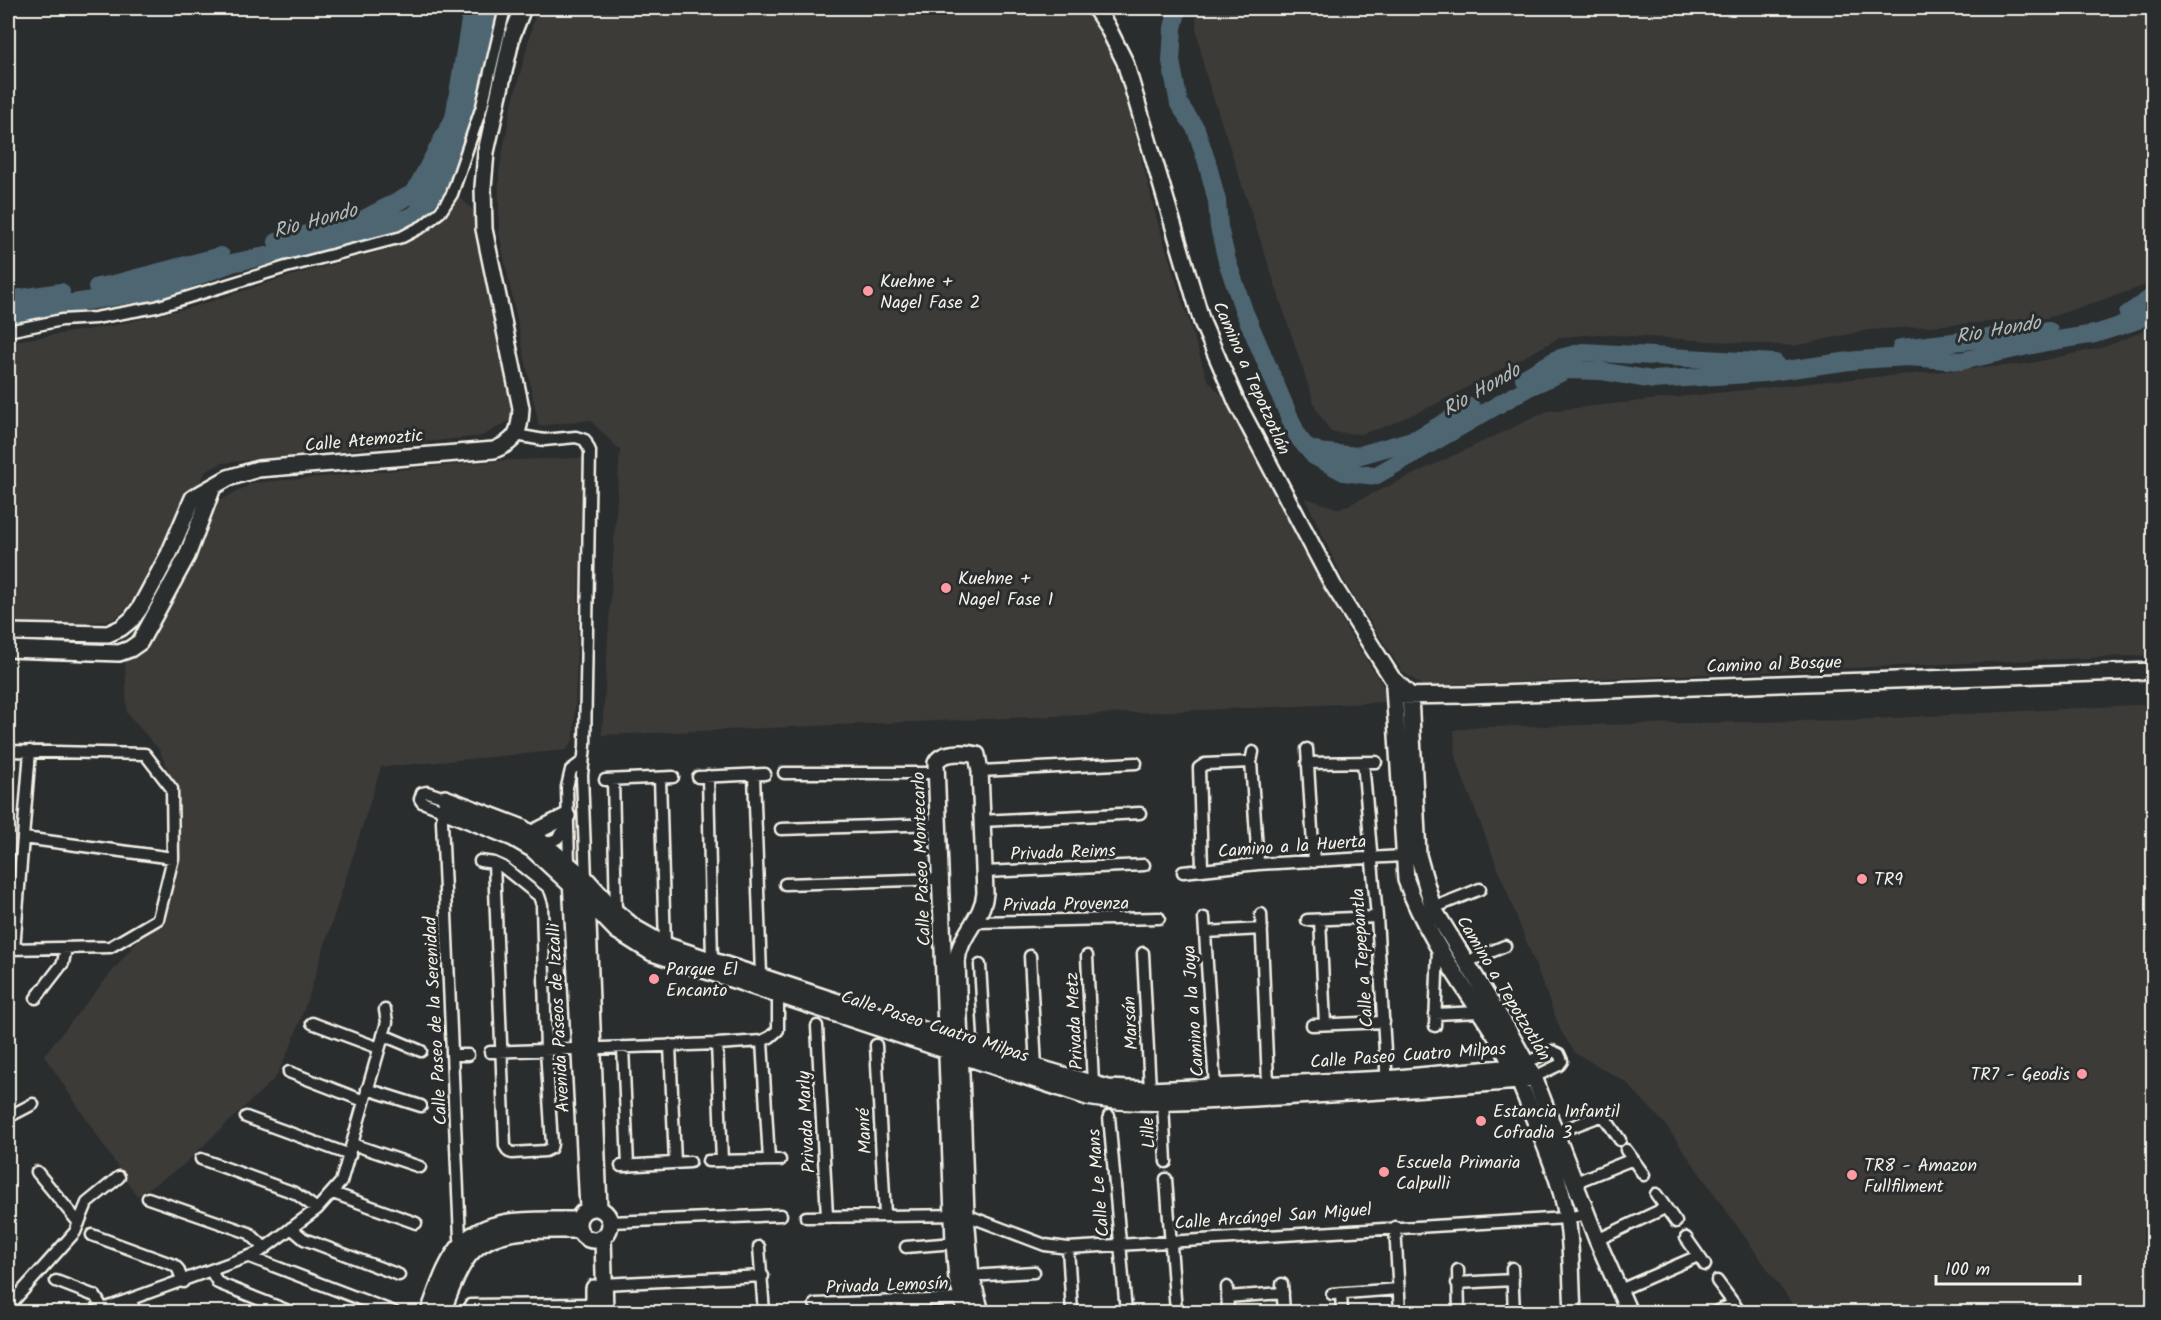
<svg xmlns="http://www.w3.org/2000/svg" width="2161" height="1320" font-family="Kalam,sans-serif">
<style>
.built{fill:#3e3b39}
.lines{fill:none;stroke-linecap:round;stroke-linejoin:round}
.river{stroke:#4d6672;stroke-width:18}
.street-casing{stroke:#f4f1e8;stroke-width:15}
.secondary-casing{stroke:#f4f1e8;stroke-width:20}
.street{stroke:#2a2d2e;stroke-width:10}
.secondary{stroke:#2a2d2e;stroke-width:15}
.poi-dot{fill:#ff9aa2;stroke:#2a2d2e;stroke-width:2}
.labels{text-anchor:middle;stroke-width:6;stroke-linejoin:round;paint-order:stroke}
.poi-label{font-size:18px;fill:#f4f1e8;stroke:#2a2d2e;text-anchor:start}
.street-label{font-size:18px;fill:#f4f1e8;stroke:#2a2d2e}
.water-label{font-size:20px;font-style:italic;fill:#b1b9b9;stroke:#2a2d2e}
</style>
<rect width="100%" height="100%" fill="#2a2d2e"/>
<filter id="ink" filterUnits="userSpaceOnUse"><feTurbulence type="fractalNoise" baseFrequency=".0167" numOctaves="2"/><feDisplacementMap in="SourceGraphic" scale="12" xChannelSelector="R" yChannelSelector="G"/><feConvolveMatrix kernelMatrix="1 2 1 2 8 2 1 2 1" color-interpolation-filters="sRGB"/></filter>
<g filter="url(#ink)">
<path class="built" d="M537 8H1085L1107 45 1130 113 1157 220 1207 379 1223 397 1349 633 1381 682 1390 702 602 735 620 450 590 420 539 426 499 233V173L510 113Z
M1197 8H2153V275L2144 286 2047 318 1868 330 1794 346 1599 334 1561 337 1436 404 1384 427 1360 434 1331 432 1316 409 1205 72 1196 27Z
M458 196 473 210 511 404V420L482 436 222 463 206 471 147 580 124 611 112 620 86 623 8 625V342L112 326 197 306 280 279 377 252 411 240 441 222Z
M2153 327V655L1423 686 1402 671 1344 581 1305 498 1340 509 1548 411 1830 381 2027 364 2105 347Z
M583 458 574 739 566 750 381 767 308 998 291 1046 275 1078 182 1166 137 1196 44 1055 138 940 161 925 178 863V793L160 751 127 713 125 660 137 651 150 636 170 603 219 501 253 483 509 460Z
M2153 704V1312H1798L1665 1124 1626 1082 1575 1053 1561 1031 1456 760 1454 730 1484 727 1856 720Z"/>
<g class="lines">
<path class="river" d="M1178 8 1173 28 1171 61 1179 104 1196 129 1207 162 1217 201 1219 227 1227 261 1244 311 1298 437 1314 456 1344 472 1375 476 1529 387 1567 370 1601 371 1653 380 1764 373 1857 360 1909 357 1961 361 2046 342 2095 334 2135 321 2154 311
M277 242 362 220 414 193 454 118 472 8
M97 287 114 284 221 256
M8 300 61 292
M2128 314 2154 296
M8 315 40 308 159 290 232 263 308 247 414 216 435 191 458 148 472 93 488 8
M1901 348 2049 331
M1524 378 1557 359 1583 352 1775 363
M1316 450 1317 452 1357 456 1416 439 1471 407"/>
<defs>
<path id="street" d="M8 331 62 320 95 318 156 307 286 267 402 237 423 226 441 211 452 194 482 106 505 8
M516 435 544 440 576 437 585 440 590 451 585 746 582 775 586 879
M1307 749 1314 862
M8 751 145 754 172 789 173 858 158 919 110 947 8 949
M1253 752 1251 762 1258 864
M1363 762 1377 917 1387 1085
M1307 763 1376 762
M980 771 1136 763
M784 773H937
M754 775 761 975
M708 776 712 960
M698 777 765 774
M660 778 665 945
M605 780 673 777
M613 780 616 912
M443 810 422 802 420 799 422 793 427 792 445 798 442 821 460 1238 463 1243
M982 821 1140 813
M781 829 939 824
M24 838 173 858
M545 845 558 838 567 826
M480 861 494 863 503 867 539 896 542 905 546 1050 552 1144 551 1148 545 1151 512 1153 509 1152 505 1146 494 863
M569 864 567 787 571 770 582 762
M1202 868 1199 768 1205 764 1251 762
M984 872 1144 865
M1183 872 1258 864 1403 856
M785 884 942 879
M1433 908 1480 889
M1261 914 1268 1083
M1204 918 1215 1087
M1307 920 1377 917
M1320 920 1325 1024
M975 922 1159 918
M1205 932 1262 929
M14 949 30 751
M1143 953 1150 1090
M1030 956 1036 1067
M1087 956 1093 1084
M1466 962 1505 946
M980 965 985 1050
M36 998 63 963 66 948
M1435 1014 1480 1012
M312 1023 379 1048
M1312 1025 1384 1022
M817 1026 827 1216
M1435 1026 1438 947
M383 1035 421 1051
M762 1041 769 1160
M717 1044 722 1161
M670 1045 675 1163
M876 1045 885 1215
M623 1047 628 1166
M490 1052 717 1044 762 1041 770 1037 778 1030V991
M453 1055H468
M1525 1063 1552 1051 1559 1054 1562 1061 1559 1065 1534 1077
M289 1072 364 1101
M367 1089 421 1106
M1163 1103 1166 1162
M1109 1116 1126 1312
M8 1117 33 1104
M246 1117 350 1155
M1555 1133 1603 1115 1620 1140
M352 1144 420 1167
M1626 1150 1644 1175
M201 1159 295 1193 317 1209
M708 1161 780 1160
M621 1166 690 1162
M37 1172 79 1223
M1166 1179 1176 1312
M1576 1182 1633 1159
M333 1193 416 1223
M1656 1194 1676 1222
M148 1198 249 1233 265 1248
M806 1217 966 1215 1045 1245 1068 1248 1567 1218 1587 1214
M610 1222 781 1215
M1395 1227 1400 1312
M291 1228 304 1239 399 1275
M92 1235 174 1265 178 1269 183 1282
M1686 1238 1705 1265
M1597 1240 1665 1208
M759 1247 764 1312
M906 1247 954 1243
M1068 1248 1072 1312
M250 1257 394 1312
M1512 1268 1514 1312
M1458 1270 1459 1312
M211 1271 218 1283 291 1312
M971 1276 1034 1272
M56 1281 95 1296 103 1309
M1717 1281 1740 1312
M1457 1283 1513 1280
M603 1284 763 1276
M1282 1284 1284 1312
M1227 1287 1228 1312
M1620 1290 1698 1256
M1341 1293 1342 1312
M1332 1294 1398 1289
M1227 1297 1283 1293
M130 1300 136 1312
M815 1304 961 1299
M470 1305 594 1304
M8 1307 75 1232 87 1203 119 1177
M95 1312 258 1253 317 1209 341 1182 387 1022 385 1010
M1715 1312 1733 1304"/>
<path id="secondary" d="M1095 8 1107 26 1125 62 1202 322 1237 403 1333 585 1392 678 1410 695 1418 855 1433 908 1508 1030 1534 1077 1597 1240 1629 1312
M8 632 108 634 121 628 132 619 140 608 169 554 193 498 228 478 258 469 494 450C517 441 520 432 521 408L484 229 483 187 486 152 512 36 523 8
M8 649 119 653 130 649 140 642 187 556 213 487
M1394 687 1406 880C1426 937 1465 987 1497 1038 1513 1064 1524 1093 1535 1121 1548 1152 1561 1184 1567 1217 1572 1248 1571 1281 1573 1312
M1396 696 1465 695 2154 671
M445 798 521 827 536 837 586 879 616 912 635 928 665 945 1036 1067 1108 1088 1150 1090 1387 1079 1513 1067 1525 1063
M443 810 513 838 532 849 588 901 617 931 652 953 1087 1097C1142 1107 1199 1101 1255 1098 1343 1094 1431 1088 1519 1081L1534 1077
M531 834 567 816
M571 879 588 1208
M587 897 599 1209
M578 1224a16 16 0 1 1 32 0a16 16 0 1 1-32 0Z
M603 1237 605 1312
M429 1312C437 1291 446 1260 463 1243 492 1214 541 1221 578 1220
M442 1312C449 1295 455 1276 465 1261 488 1224 541 1231 578 1230
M594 1312V1288
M966 1312 957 1279 954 1243 936 763C941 751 965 752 977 755L980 771 985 893C983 919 959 935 957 961L966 1215 971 1276 981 1312"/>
</defs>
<use href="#street" class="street-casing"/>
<use href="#secondary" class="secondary-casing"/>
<use href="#street" class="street"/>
<use href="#secondary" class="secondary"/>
</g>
</g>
<g class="poi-dot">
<circle cx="868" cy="291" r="6"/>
<circle cx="946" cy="588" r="6"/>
<circle cx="1862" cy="879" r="6"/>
<circle cx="654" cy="979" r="6"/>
<circle cx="2082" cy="1074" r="6"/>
<circle cx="1481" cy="1121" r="6"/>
<circle cx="1384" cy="1172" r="6"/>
<circle cx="1852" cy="1175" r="6"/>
</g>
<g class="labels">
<g class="poi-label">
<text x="880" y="287">Kuehne +<tspan x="880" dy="21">Nagel Fase 2</tspan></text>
<text x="958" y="584">Kuehne +<tspan x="958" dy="21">Nagel Fase 1</tspan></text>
<text x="1874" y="885">TR9</text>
<text x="666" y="975">Parque El<tspan x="666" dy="21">Encanto</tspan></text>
<text x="2070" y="1080" text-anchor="end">TR7 - Geodis</text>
<text x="1493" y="1117">Estancia Infantil<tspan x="1493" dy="21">Cofradia 3</tspan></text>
<text x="1396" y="1168">Escuela Primaria<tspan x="1396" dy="21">Calpulli</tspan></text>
<text x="1864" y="1171">TR8 - Amazon<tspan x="1864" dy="21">Fullfilment</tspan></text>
</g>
<g class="street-label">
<text transform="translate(1252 378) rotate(66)" y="6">Camino a Tepotzotlán</text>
<text transform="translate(364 440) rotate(-5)" y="6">Calle Atemoztic</text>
<text transform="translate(1774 664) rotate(-2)" y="6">Camino al Bosque</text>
<text transform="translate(1292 846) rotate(-4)" y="6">Camino a la Huerta</text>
<text transform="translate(1063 852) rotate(-2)" y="6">Privada Reims</text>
<text transform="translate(921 859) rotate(-92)" y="6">Calle Paseo Montecarlo</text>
<text transform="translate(1066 904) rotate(-1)" y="6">Privada Provenza</text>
<text transform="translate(1362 958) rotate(-94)" y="6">Calle a Tepepantla</text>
<text transform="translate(1504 988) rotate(59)" y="6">Camino a Tepotzotlán</text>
<text transform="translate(1193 1011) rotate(-94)" y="6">Camino a la Joya</text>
<text transform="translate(558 1018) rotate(-93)" y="6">Avenida Paseos de Izcalli</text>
<text transform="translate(435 1021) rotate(-93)" y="6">Calle Paseo de la Serenidad</text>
<text transform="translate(1074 1021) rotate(-93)" y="6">Privada Metz</text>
<text transform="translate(1130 1023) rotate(-93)" y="6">Marsán</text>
<text transform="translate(935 1026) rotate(18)" y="6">Calle Paseo Cuatro Milpas</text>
<text transform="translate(1408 1055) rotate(-4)" y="6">Calle Paseo Cuatro Milpas</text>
<text transform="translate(806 1122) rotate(-93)" y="6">Privada Marly</text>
<text transform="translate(864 1131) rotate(-93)" y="6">Manré</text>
<text transform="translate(1148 1133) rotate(-93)" y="6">Lille</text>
<text transform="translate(1098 1183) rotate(-95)" y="6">Calle Le Mans</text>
<text transform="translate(1273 1216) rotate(-4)" y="6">Calle Arcángel San Miguel</text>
<text transform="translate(887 1285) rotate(-2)" y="6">Privada Lemosín</text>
</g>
<g class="water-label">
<text transform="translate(315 220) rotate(-15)" y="7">Rio Hondo</text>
<text transform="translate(1998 329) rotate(-10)" y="7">Rio Hondo</text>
<text transform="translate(1481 389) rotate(-30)" y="7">Rio Hondo</text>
</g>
</g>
<rect width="2161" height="1320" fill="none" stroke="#2a2d2e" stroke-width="30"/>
<rect x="15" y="15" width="2131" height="1290" fill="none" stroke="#f4f1e8" stroke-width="2" filter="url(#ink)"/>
<path d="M1936 1275v9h144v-9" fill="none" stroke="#f4f1e8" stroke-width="3"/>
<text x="1945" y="1275" font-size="18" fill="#f4f1e8" stroke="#2a2d2e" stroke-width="4.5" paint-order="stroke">100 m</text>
</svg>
